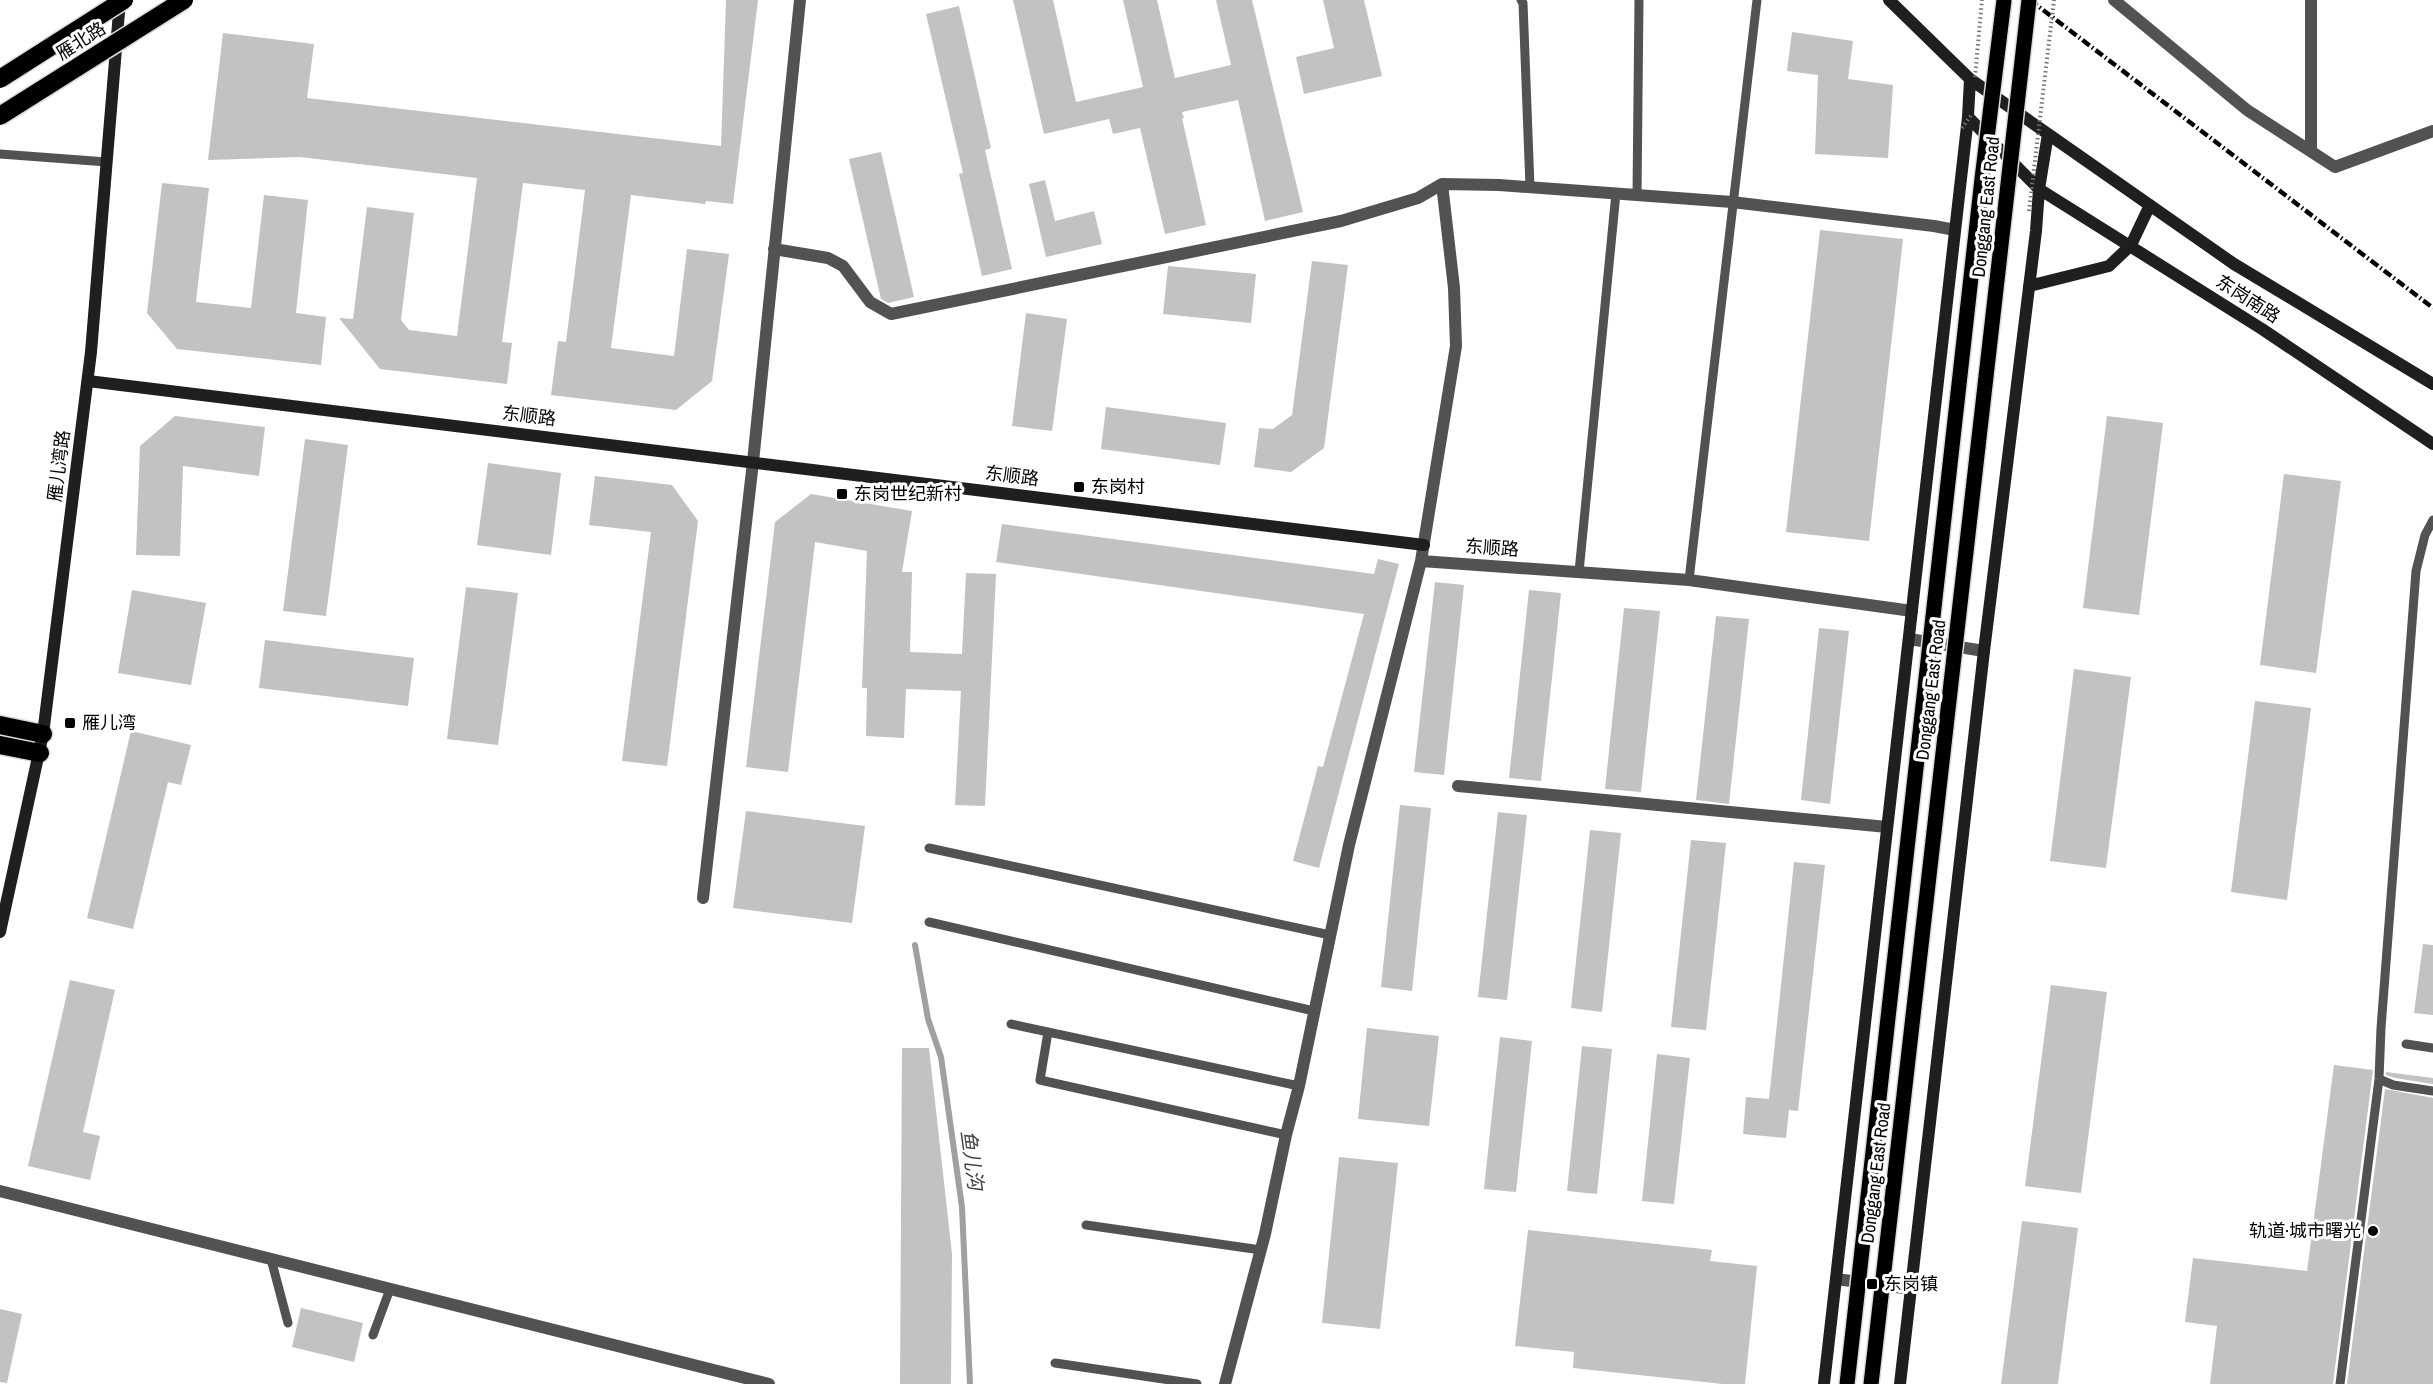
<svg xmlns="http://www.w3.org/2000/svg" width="2433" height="1384" font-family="'Archivo Narrow','Noto Sans SC',sans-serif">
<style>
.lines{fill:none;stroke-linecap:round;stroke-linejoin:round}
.stream{stroke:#a0a0a0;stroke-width:6}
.building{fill:#c2c2c2}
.highway-casing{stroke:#dbdbdb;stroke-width:21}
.lane{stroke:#525252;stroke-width:9}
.street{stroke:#525252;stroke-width:12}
.secondary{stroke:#1f1f1f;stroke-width:12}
.highway{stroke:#000;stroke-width:18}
.rail{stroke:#000;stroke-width:4.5;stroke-dasharray:9 3 1.5 3;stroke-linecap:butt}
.primary-bridge-casing{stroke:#dbdbdb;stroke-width:18;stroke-linecap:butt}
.highway-bridge-casing{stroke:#dbdbdb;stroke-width:21;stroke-linecap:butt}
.path-bridge{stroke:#747474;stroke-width:4;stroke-dasharray:1.5 3;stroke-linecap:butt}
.primary-bridge{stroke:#000;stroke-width:15}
.highway-bridge{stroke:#000;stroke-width:18}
.poi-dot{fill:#000;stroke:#fff;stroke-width:2}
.labels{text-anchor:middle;stroke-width:6;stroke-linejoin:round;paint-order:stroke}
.street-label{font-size:18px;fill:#000;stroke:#fff}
.poi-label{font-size:18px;fill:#000;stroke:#fff;text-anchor:start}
.water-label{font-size:20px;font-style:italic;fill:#414141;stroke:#fff}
</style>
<rect width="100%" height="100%" fill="#fff"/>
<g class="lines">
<path class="stream" d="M915 945 928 1019 941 1057 962 1207 970 1384"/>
</g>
<path class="building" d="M726 0H758L733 204 706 201 705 204 631 195 611 348 674 356 687 249 729 254 712 381 676 410 551 395 558 341 566 342 585 190 523 183 502 342 512 343 507 384 380 369 339 318 353 319 367 207 414 213 401 320 409 330 457 336 477 178 300 157 208 160 223 33 314 44 307 98 721 146Z
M1013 0H1053L1076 102 1143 87 1123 0H1157L1175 78 1231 65 1216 0H1252L1303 212 1265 221 1238 100 1182 112 1184 118H1182L1206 225 1165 234 1140 128 1113 134 1109 119 1044 134Z
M1323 0H1364L1382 76 1304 94 1296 57 1334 48Z
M959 6 991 148 985 150 1012 269 982 276 959 174 963 173 926 14Z
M1792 32 1853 41 1848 79 1893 85 1888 158 1815 154 1818 75 1787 71Z
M881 152 914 297 888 303 881 299 849 159Z
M1045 180 1055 221 1094 211 1102 244 1046 257 1029 184Z
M162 183 209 188 196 302 251 308 264 195 308 200 296 313 326 317 321 365 177 349 147 313Z
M1820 230 1903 239 1869 541 1786 532Z
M1312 261 1348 265 1324 448 1291 472 1254 467 1259 428 1273 429 1292 415Z
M1168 266 1256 274 1251 323 1163 314Z
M1026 313 1067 319 1052 431 1012 426Z
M1106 407 1226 423 1220 465 1101 449Z
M175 416 265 427 259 476 183 466 180 556 136 555 140 446Z
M2107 416 2163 423 2139 615 2083 608Z
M305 439 348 445 326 616 283 611Z
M488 463 561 473 551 555 477 545Z
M2284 474 2341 481 2316 673 2260 665Z
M595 476 672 485 698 521 667 766 622 761 651 532 589 525Z
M811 494 912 511 902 572H912L910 652 962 654 966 573 996 574 985 806 955 805 961 691 906 689 904 738 866 736 867 688H862L867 551 815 542 788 772 746 767 775 522Z
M1002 524 1374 574 1378 559 1399 564 1319 868 1293 861 1318 766 1323 767 1364 614 996 562Z
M1435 582 1464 585 1444 775 1414 772Z
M466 587 518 593 498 745 447 739Z
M132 590 206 603 191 685 118 673Z
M1529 590 1561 593 1541 781 1509 778Z
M1624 608 1660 611 1641 792 1605 789Z
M1716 616 1749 619 1729 804 1696 800Z
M1819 628 1849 631 1830 804 1801 800Z
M265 640 414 658 408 706 259 688Z
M2074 669 2131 677 2106 868 2050 861Z
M2255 701 2311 708 2287 900 2231 892Z
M131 731 191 745 181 785 168 782 133 929 87 918Z
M1400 805 1431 808 1412 991 1381 987Z
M746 811 865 826 852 923 733 908Z
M1498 812 1527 815 1507 1000 1478 997Z
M1590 830 1621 833 1602 1012 1571 1008Z
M1691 840 1726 843 1706 1030 1671 1027Z
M1794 862 1825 865 1798 1111 1789 1110 1786 1138 1743 1134 1746 1097 1769 1099Z
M2423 944 2433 945V1015L2414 1013Z
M70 980 115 990 83 1132 100 1136 90 1180 28 1166Z
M2051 985 2107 992 2081 1193 2025 1186Z
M1367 1028 1439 1036 1429 1126 1358 1119Z
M1500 1037 1532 1041 1516 1192 1484 1189Z
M1582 1046 1612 1049 1597 1194 1567 1191Z
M902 1048H929L952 1254 951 1384H900Z
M1657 1054 1690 1058 1674 1204 1642 1201Z
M2334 1065 2373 1070 2333 1384H2210L2217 1326 2185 1322 2193 1258 2307 1271Z
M2386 1072 2433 1078V1084L2395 1078 2386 1075Z
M2385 1089 2433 1098V1384H2347Z
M1339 1157 1398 1163 1380 1329 1322 1323Z
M2022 1221 2078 1228 2058 1384H2001Z
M1528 1230 1712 1250 1710 1261 1757 1266 1745 1384H1723L1573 1368 1574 1352 1515 1346Z
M301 1308 363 1323 354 1362 292 1347Z
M0 1309 22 1314 7 1383 0 1382Z"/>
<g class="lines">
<defs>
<path id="highway" d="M0 725 43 734
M0 745 40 753"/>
</defs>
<use href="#highway" class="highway-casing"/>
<path class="lane" d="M1521 0 1523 3 1530 187
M0 154 107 162
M1637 195 1639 0
M1579 572 1616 193
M1689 580 1757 0
M929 848 1330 935
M929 922 1314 1011
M1011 1024 1299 1086
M1048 1032 1040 1080 1286 1135
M2406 1044 2433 1048
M2379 1079 2393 1085 2433 1091
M1086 1225 1261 1250
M271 1259 288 1323
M373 1335 390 1289
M1055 1363 1197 1384
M2340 1384 2379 1079 2381 1028 2416 571 2425 535 2433 520"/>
<path class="street" d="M2114 0 2247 110 2335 167 2433 131
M2311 0V151
M1442 184 1454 288 1456 346 1421 561 1689 580 1912 611
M774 249 828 258 843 266 870 302 891 314 1341 221 1418 198 1442 184 1499 185 1732 202 1934 226 1955 230
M1909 639 1984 651
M1458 786 1887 827
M703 898 753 462 800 0
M0 1191 769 1384
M1836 1279 1911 1289
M1225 1384 1265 1234 1286 1135 1299 1086 1349 845 1421 561"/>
<path class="secondary" d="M1889 0 1970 79 2048 134 2234 264 2433 384
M1968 117 2039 189 2262 329 2433 444
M2029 286 2109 266 2131 245 2150 205
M88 381 1424 545
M0 932 43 734 91 352 120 0
M1824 1384 1968 117 1970 79
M1900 1384 1984 651 2036 231 2039 189 2048 134"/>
<use href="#highway" class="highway"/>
<path class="rail" d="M2030 0 2433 308"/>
<defs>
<path id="primary-bridge" d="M1847 1384 1982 179 2004 0
M1871 1384 2029 0"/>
<path id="highway-bridge" d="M0 79 124 0
M0 116 184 0"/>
</defs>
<use href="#primary-bridge" class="primary-bridge-casing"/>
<use href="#highway-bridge" class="highway-bridge-casing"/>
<path class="path-bridge" d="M1975 77 1982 0
M1962 128 1972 114
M2029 211 2054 0"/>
<use href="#primary-bridge" class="primary-bridge"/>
<use href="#highway-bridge" class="highway-bridge"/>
</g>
<g class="poi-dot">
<rect x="1073" y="481" width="12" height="12" rx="3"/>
<rect x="836" y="488" width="12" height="12" rx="3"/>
<rect x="64" y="717" width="12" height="12" rx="3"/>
<circle cx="2373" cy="1231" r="6"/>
<rect x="1866" y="1278" width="12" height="12" rx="3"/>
</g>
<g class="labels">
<g class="street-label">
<text transform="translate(81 41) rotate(-32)" y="6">雁北路</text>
<text transform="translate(1986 207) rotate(-84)" y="6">Donggang East Road</text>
<text transform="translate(2248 299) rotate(33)" y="6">东岗南路</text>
<text transform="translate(529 416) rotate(7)" y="6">东顺路</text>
<text transform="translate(59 466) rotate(-83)" y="6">雁儿湾路</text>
<text transform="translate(1012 476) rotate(7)" y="6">东顺路</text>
<text transform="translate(1492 548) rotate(4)" y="6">东顺路</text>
<text transform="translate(1931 690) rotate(-83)" y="6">Donggang East Road</text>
<text transform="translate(1876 1173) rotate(-83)" y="6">Donggang East Road</text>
</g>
<g class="poi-label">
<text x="1091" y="493">东岗村</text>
<text x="854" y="500">东岗世纪新村</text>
<text x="82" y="729">雁儿湾</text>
<text x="2361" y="1237" text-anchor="end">轨道·城市曙光</text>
<text x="1884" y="1290">东岗镇</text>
</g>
<g class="water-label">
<text transform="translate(972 1160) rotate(82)" y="7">鱼儿沟</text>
</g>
</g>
</svg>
